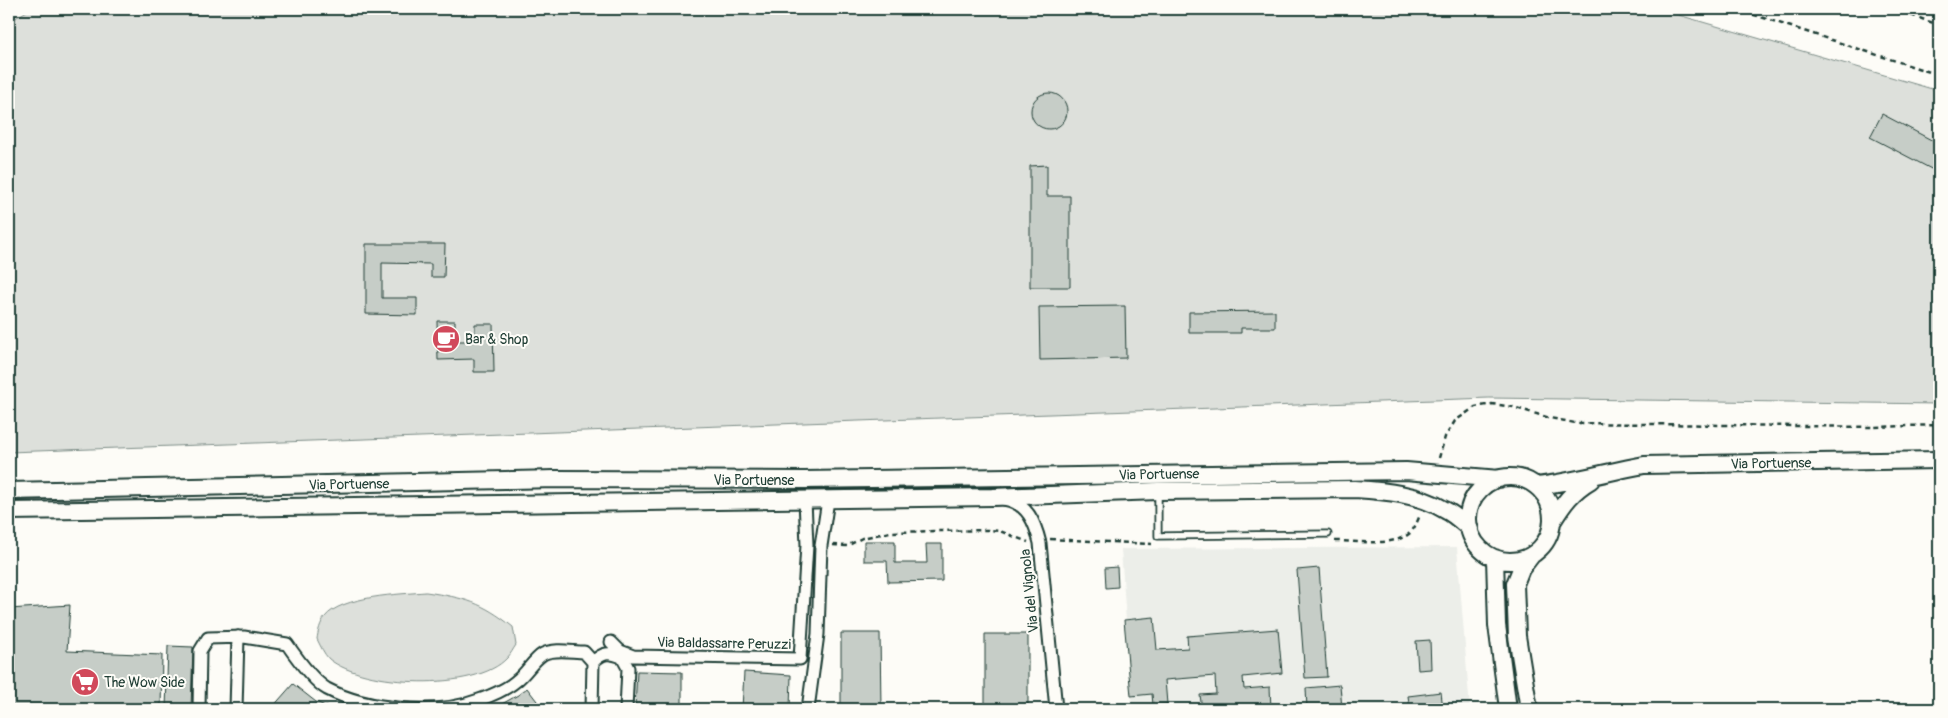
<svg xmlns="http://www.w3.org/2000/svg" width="1948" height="718" font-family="Pangolin,sans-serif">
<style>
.built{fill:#eceee9}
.green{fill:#dde0db;stroke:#7e8e88}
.building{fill:#c6cdc7;stroke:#1f3d34}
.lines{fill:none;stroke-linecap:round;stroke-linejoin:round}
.lane-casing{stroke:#1f3d34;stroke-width:9}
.street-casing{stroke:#1f3d34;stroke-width:15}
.secondary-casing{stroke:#1f3d34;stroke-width:20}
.path{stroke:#1f3d34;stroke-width:2.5;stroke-dasharray:5 4;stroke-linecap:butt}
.lane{stroke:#fdfcf7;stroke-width:5.5}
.street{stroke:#fdfcf7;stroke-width:11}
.secondary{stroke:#fdfcf7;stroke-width:16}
.labels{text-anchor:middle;stroke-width:4;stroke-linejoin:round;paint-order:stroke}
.poi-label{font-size:14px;fill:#1f3d34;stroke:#fdfcf7;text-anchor:start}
.street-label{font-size:14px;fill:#1f3d34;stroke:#fdfcf7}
</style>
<rect width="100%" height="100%" fill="#fdfcf7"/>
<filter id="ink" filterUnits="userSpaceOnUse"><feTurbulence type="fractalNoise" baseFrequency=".02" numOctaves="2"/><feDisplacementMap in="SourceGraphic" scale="10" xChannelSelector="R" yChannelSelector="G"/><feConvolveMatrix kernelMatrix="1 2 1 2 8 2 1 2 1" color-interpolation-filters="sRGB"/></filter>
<g filter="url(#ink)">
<path class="built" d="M1457 547 1470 709H1132L1121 549Z"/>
<path class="green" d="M30 9H1658L1939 91V404L1489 398 9 452V22Z
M426 592C465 598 482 602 513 627L516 645C513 649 511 654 507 658 476 692 363 687 329 659 324 654 320 645 317 639 318 632 320 623 325 617 341 596 401 594 426 592Z"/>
<path class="building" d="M1031 111a18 18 0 1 1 36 0a18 18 0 1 1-36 0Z
M1882 114 1939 144V173L1870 137Z
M1047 165V196H1070V287H1030V166Z
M366 244H445L444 277H431V264L382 263V298H417V315L366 314Z
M1125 306 1126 358 1040 360 1039 307Z
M1275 311V328H1241V333H1189V312Z
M437 321H455V341H475V324H493L494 372H474V359L438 360Z
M864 541H895V563H927L926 544H942V581L888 582 887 561H864Z
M1117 567 1118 587 1106 588 1105 568Z
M1319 568 1327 677 1305 678 1297 570Z
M70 605 67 651 162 655 161 709H9V609Z
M1154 617 1157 650 1188 648 1187 636 1278 629 1282 673 1243 677 1244 689 1270 687 1271 709H1202L1200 695 1216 694 1215 676 1165 680 1167 704 1153 705 1152 694 1131 696 1124 620Z
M841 633H880L881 709H841Z
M985 634H1028V709H985Z
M1430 640 1431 669 1418 670 1416 641Z
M168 646 193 647 191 709H166Z
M637 671 682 672V709H635Z
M744 672 791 675 790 709H742Z
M293 684 316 702 332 709H271Z
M1340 685 1342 709H1307L1306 688Z
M527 688 543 709H493L518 695Z
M1441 692 1443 709H1410L1408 696Z"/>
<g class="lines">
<defs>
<path id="lane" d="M1158 492V536L1328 534"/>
<path id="street" d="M1004 499C1028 503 1035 523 1040 543L1056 709
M611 642 620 651 633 656 800 659 807 545 805 500
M199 709 200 651 208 638 244 637 287 644C296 657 313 681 327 689 367 710 437 716 479 700 490 696 507 689 516 681 526 674 533 660 543 654 555 648 572 652 584 652L593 662
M236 709 238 637
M592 709 593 662C603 652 609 652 622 657L628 668 626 709
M808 709 818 634 821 546 828 500"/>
<path id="secondary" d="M1468 519a42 42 0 1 1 84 0a42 42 0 1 1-84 0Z
M1536 486C1572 482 1607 472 1644 465L1939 460
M9 491 555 479 804 480 1406 471 1499 479
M9 511 993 497 1158 491 1355 489C1385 491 1419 494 1445 510 1454 514 1462 522 1470 529
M1552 522C1563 504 1572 491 1591 480
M1495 558 1497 625 1508 709
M1529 709 1517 636 1515 584 1521 569 1531 556"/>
</defs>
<use href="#lane" class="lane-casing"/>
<use href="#street" class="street-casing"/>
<use href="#secondary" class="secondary-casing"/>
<path class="path" d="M1736 9 1939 75
M1894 9 1939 25
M1439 458 1445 437 1455 421 1475 407 1492 404 1513 407 1550 418 1575 423 1874 427 1939 425
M1050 539 1152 544
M1335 541C1355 541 1395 547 1410 533 1415 528 1417 522 1420 515
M833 545 847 546 862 538 890 532 989 530 1000 531 1028 542"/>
<use href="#lane" class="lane"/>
<use href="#street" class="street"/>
<use href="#secondary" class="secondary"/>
</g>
</g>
<defs>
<symbol id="cafe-disc" viewBox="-11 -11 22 22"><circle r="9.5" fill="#d1495b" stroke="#fdfcf7"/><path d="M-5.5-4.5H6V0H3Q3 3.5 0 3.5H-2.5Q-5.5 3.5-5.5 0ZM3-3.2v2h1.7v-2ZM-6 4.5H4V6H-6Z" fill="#fff"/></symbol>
<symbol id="supermarket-disc" viewBox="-11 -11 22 22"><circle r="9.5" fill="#d1495b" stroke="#fdfcf7"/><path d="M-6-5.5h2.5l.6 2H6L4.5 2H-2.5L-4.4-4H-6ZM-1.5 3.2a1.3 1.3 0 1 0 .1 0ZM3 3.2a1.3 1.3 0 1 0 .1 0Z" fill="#fff"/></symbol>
</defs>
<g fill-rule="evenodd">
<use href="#cafe-disc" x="430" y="323" width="32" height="32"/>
<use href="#supermarket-disc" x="69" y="666" width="32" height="32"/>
</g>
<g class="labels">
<g class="poi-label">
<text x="465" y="344">Bar &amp; Shop</text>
<text x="104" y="687">The Wow Side</text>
</g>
<g class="street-label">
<text transform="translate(1771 463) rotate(-1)" y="5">Via Portuense</text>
<text transform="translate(1159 474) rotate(-1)" y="5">Via Portuense</text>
<text x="754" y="485">Via Portuense</text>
<text transform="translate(349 484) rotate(-1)" y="5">Via Portuense</text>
<text transform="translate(1029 591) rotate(-96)" y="5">Via del Vignola</text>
<text transform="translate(724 643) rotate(1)" y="5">Via Baldassarre Peruzzi</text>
</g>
</g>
<rect width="1948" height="718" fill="none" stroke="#fdfcf7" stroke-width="30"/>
<rect x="15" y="15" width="1918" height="688" fill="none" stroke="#1f3d34" stroke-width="2" filter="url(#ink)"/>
</svg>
